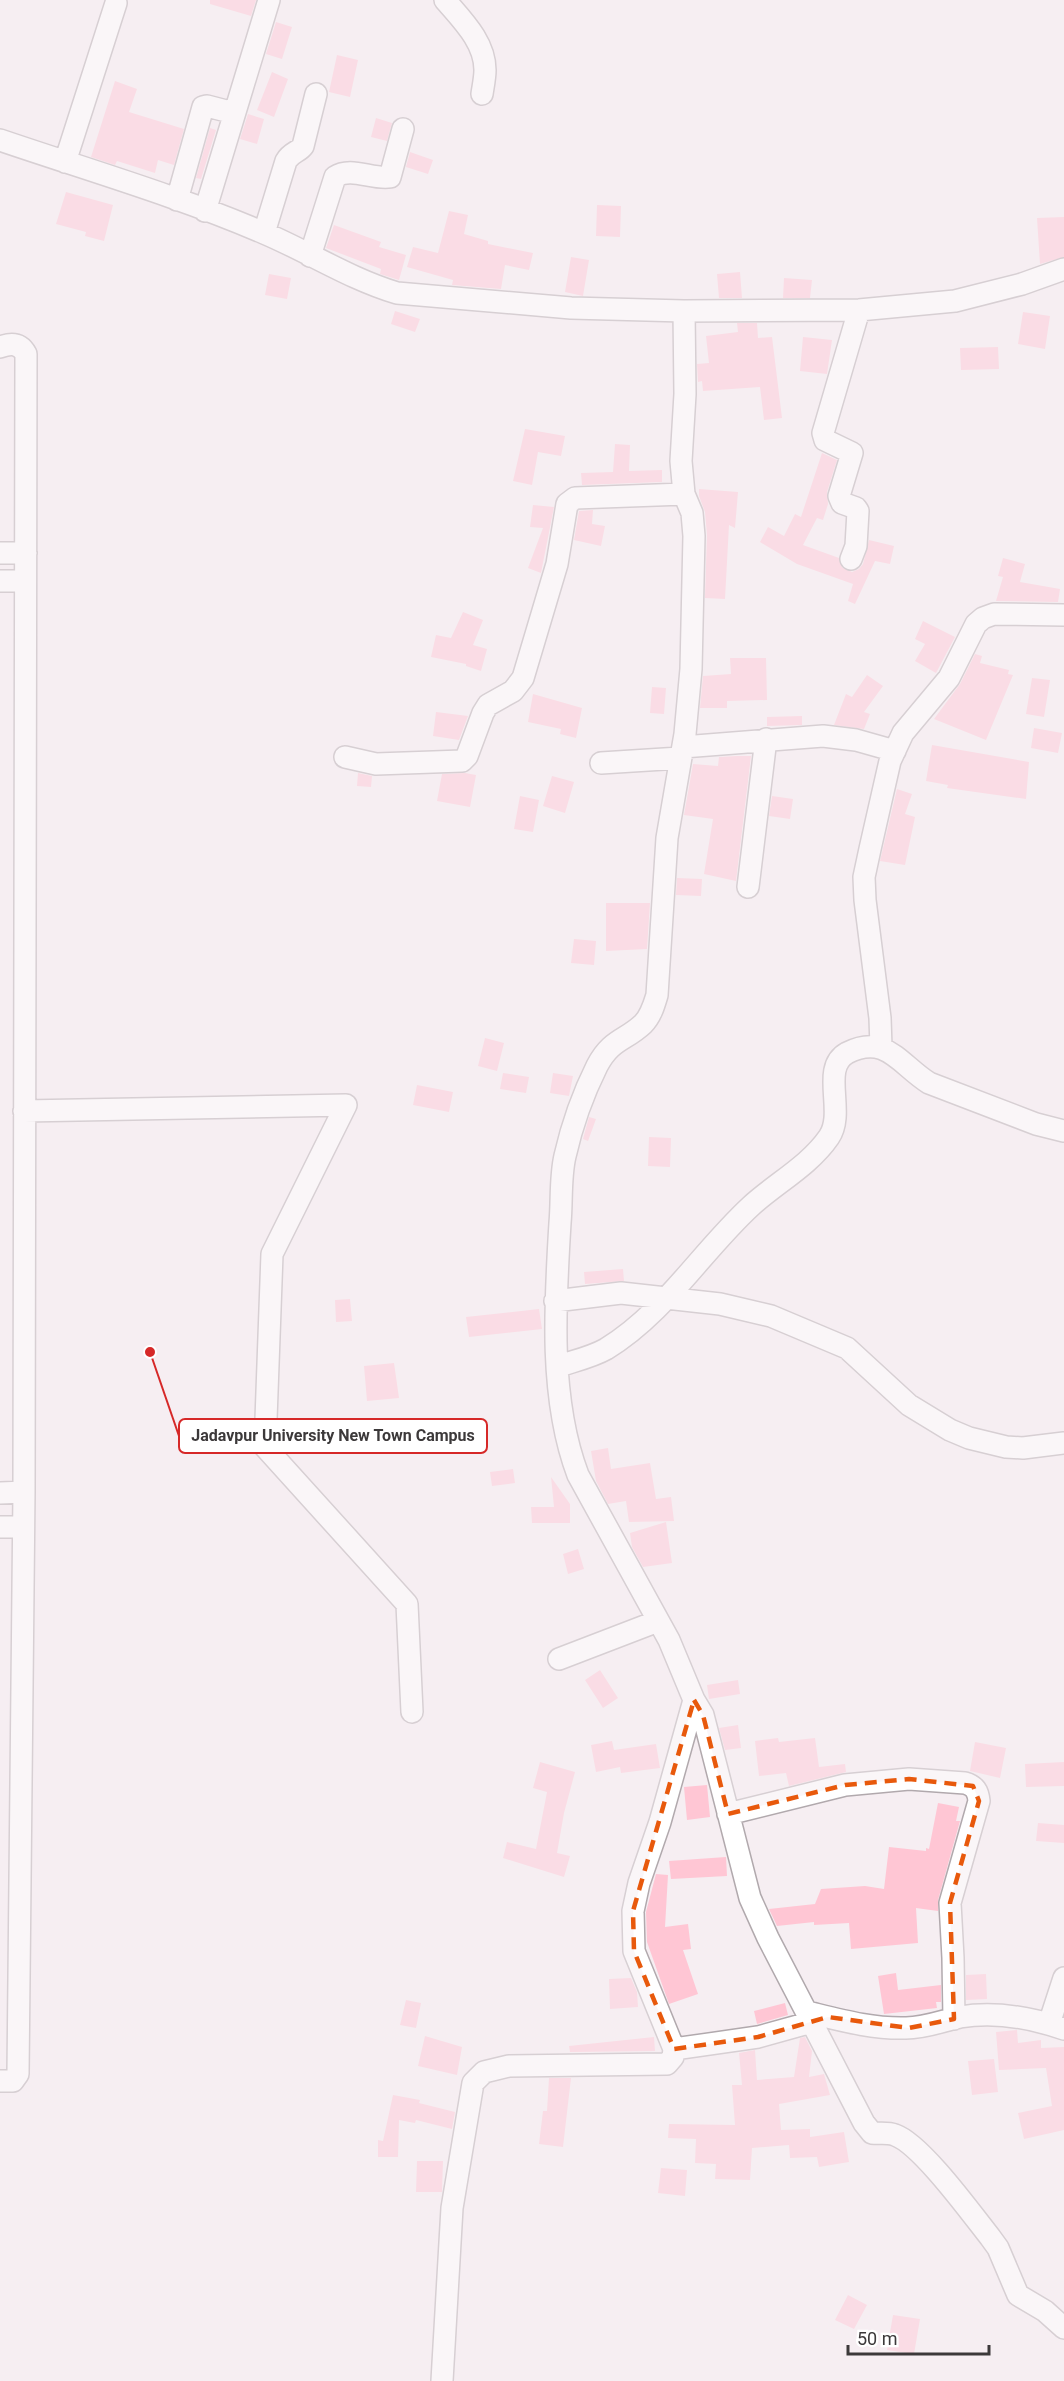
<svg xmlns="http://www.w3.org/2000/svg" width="1064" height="2381" font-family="Roboto,sans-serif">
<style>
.building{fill:#ffc6d4}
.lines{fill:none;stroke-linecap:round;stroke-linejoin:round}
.minor-casing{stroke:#b1a9ad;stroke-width:24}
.minor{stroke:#fff;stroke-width:21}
.marked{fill:none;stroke:#e8590c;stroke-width:4.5;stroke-dasharray:12 8;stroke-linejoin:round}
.leader{fill:none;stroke:#d62828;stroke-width:2}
.callout-dot{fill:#d62828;stroke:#fff;stroke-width:2}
.callout{fill:#fff;stroke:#d62828;stroke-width:2}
.callout-label{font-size:16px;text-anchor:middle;font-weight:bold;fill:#3c393a}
</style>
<rect width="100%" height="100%" fill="#f6eef2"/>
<path class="building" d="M210 0H256L251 16 210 4Z
M276 22 292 27 282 59 266 54Z
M337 55 358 60 350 97 329 92Z
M272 72 288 79 274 117 257 110Z
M115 81 137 89 129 112 184 129 174 165 158 160 155 173 117 161 115 165 91 157Z
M248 114 264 119 257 144 240 139Z
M376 118 392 123 387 141 371 137Z
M210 128 216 130 201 179 196 178Z
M410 152 433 160 428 174 406 167Z
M66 192 113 205 104 241 85 236 86 232 56 224Z
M597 205 621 206 620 237 596 236Z
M449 211 468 215 464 234 488 241V244L533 253 529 270 505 265 501 289 452 285 453 280 407 267 413 247 438 253Z
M1064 217V257L1040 264 1037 218Z
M334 225 381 242 379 247 406 255 399 280 380 274 381 269 326 248Z
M571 257 589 260 583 296 565 292Z
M740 272 742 298H719L717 274Z
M269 274 291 278 287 299 265 295Z
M784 278 812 280 810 298H783Z
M395 311 420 319 415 332 391 324Z
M1023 312 1050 316 1045 349 1018 344Z
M737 323H757L758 338 772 337 782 418 764 420 760 387 703 391 702 381 698 382 697 364 709 363 706 336 738 332Z
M803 337 832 340 827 374 800 371Z
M998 347 999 369 961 370 960 348Z
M525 429 565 436 561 456 538 452 532 485 513 481Z
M615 444 630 445 629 471 662 470V482L582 485 581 473 613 472Z
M822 453 837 460 827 492 828 504 823 520 817 518 803 545 839 558 842 567 852 572 859 569 863 564 869 540 894 546 890 564 875 561 855 604 848 601 853 584 797 564 760 542 768 527 784 536 795 514 801 517Z
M699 489 738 492 735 528 729 525 725 599 705 598 707 535 705 512 699 496Z
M533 505 554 507 541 573 528 568 543 528 530 527Z
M593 510 592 524 605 526 601 546 574 540 579 511Z
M1003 558 1025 564 1020 582 1060 589 1058 602 996 601 1003 577 998 576Z
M463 612 483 620 473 645 487 649 481 671 466 666V664L431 657 436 635 451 638Z
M923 621 955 637 936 673 915 661 925 644 915 639Z
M975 654 982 656 980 663 1009 670 1008 674 1013 675 986 740 934 719 960 684Z
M730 658H766L767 700 727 701V708H700L703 676 731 674Z
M867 675 883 686 864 712 870 714 864 729 834 725 846 694 852 697Z
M1032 678 1050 680 1044 717 1026 714Z
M652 687 666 688 664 714 650 713Z
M533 694 582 708 576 738 560 734 561 729 528 722Z
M436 712 468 716 459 740 433 736Z
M802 716V725L767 726V717Z
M1034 728 1062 733 1058 753 1031 748Z
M932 745 1029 762 1026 799 947 788 948 785 926 781Z
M737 756H751L736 881 704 874 713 819 684 815 693 764 718 766 719 757Z
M358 773 372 776 371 787 357 786Z
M465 773 476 775 470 807 437 801 442 774Z
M552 776 574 782 565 813 543 806Z
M897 789 912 794 905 814 915 817 905 865 880 861Z
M520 796 539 800 533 832 514 829Z
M772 796 793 799 790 819 769 816Z
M677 878 702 879 701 896 676 895Z
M606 903H650L647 949 606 951Z
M574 939 596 941 594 965 571 963Z
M485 1038 504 1043 497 1071 478 1066Z
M503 1073 529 1077 526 1093 500 1089Z
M553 1073 573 1076 569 1096 550 1093Z
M417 1085 453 1092 449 1112 413 1105Z
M589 1117 596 1119 588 1141 583 1139Z
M649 1137 671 1138 670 1167 648 1166Z
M623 1269 624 1281 585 1284 584 1272Z
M350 1299 352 1321 336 1322 335 1300Z
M539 1309 542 1329 469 1337 466 1317Z
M394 1363 399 1398 367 1401 364 1366Z
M608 1448 611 1469 650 1463 656 1499 671 1497 674 1521 629 1522 626 1501 608 1504 596 1481 591 1451Z
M513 1469 515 1483 492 1486 490 1472Z
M551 1477 570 1504V1523H532L531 1507H554Z
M666 1522 672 1563 643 1567 632 1547 630 1533Z
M578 1549 584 1569 568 1574 563 1554Z
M600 1670 618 1698 603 1708 585 1680Z
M738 1680 740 1694 709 1699 707 1685Z
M738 1725 741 1748 725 1750 719 1728Z
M778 1738 779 1742 815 1738 819 1767 845 1764 846 1772 789 1786 786 1773 759 1776 755 1741Z
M612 1741 614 1750 656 1744 660 1768 621 1773 620 1767 596 1772 591 1745Z
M975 1742 1006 1748 1000 1778 970 1771Z
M540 1762 575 1772 564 1813 557 1853 570 1856 564 1877 503 1858 507 1842 536 1849 547 1792 533 1788Z
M1064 1762V1786L1026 1787 1025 1764Z
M707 1785 710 1817 687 1820 684 1787Z
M938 1803 959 1807 956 1821H960L938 1900V1911L916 1908 918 1943 851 1949 849 1923 814 1925V1922L777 1926 769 1909 815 1904 821 1889 865 1886 884 1889 889 1847 926 1851V1848L929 1849Z
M1038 1823 1064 1825V1843L1036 1841Z
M726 1857 727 1876 671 1879 669 1861Z
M656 1874 668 1875 665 1927 688 1924 691 1949 683 1950 698 1994 669 2004 647 1942 646 1912Z
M896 1973 898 1990 941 1985V2002H936L937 2008 884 2014 878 1976Z
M986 1974 987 1999 966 2000V1975Z
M631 1978 637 1992 638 2007 610 2009 609 1979Z
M406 2000 421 2003 416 2028 400 2025Z
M785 2003 788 2015 757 2024 754 2011Z
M1017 2030 1018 2043 1041 2040V2048L1064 2047V2130L1024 2139 1018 2113 1052 2106 1046 2068 999 2070 996 2032Z
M425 2036 462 2047 457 2075 418 2066Z
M654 2037 655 2051 570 2052 569 2046Z
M805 2037 812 2051 809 2077 824 2074 830 2095 779 2104 781 2130 810 2129V2137L844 2132 849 2162 819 2167 817 2157 790 2158 789 2145 752 2148 750 2180 715 2179 716 2164 695 2163 696 2139 668 2138 669 2124 735 2125 732 2085H742L739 2053 755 2050 757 2080 794 2077 800 2038Z
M994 2059 998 2092 972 2095 968 2061Z
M549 2078H571L563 2147 539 2144 543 2111H547Z
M393 2095 420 2100 419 2103 455 2112 452 2129 416 2120 415 2123 399 2120 398 2157H378V2140L383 2141Z
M417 2161H443L442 2192H416Z
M661 2168 687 2170 685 2196 658 2193Z
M848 2295 867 2305 854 2329 835 2320Z
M893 2315 920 2319 914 2354 887 2350Z"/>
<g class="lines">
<defs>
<path id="minor" d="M445 0C462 20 485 42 485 70 485 78 483 87 482 94
M0 140C88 170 178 196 264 233 309 252 350 279 397 293L571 308 684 311 859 310 955 301 1022 284 1064 269
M65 162 116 3
M177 200 203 107 207 106 234 113
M205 211 269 0
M264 233 286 161C291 152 299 152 303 146L316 94
M310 256 335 177C351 166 372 180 390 177L403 129
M0 347C11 343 20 343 26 354L24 1492 18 2074 13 2081H0
M0 553H26
M851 559 856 546 858 511 856 508 842 503 839 496 852 453 825 440 823 433 859 310
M0 581H25
M683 747 823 736 856 740 895 751
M345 757 376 764 462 761 467 756 483 713 488 705 513 691 523 678 557 564 567 504 575 498 684 494
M601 763 680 758
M748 887 766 739
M881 1047 880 1018 865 900 864 877 870 849 890 761 903 733 949 678 976 624 983 618 994 614 1064 615
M24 1111 346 1105 272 1254 265 1447 407 1604 412 1712
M555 1301 621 1293 720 1304 771 1316 847 1348 909 1405 950 1430 969 1438 1006 1447 1023 1448 1064 1443
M559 1366C574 1361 592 1357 606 1349 665 1313 701 1252 751 1206 776 1183 809 1166 829 1137 846 1112 820 1068 847 1053 886 1033 900 1065 929 1083L1036 1124 1064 1131
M0 1493 24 1492
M0 1527H23
M559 1659 658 1621
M694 1700 703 1715 750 1898 768 1938 864 2123 872 2133C879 2134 887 2132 895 2135 921 2144 971 2213 990 2237L998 2248 1018 2295 1045 2311 1064 2328
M728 1814 845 1785 909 1779 965 1783C975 1786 978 1791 979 1801L950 1903 953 1958 954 2019
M807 2012C840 2020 872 2029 906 2028 925 2028 942 2021 960 2017 995 2011 1032 2018 1064 2029
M1049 2024 1064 1978
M674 2049 758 2037 812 2022
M442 2381 452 2208 473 2083 484 2072 509 2066 667 2064 673 2057 674 2049 634 1951 633 1911 639 1883 660 1822 694 1700 669 1640 578 1475C549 1399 555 1304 560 1223 562 1202 560 1177 565 1156 572 1125 583 1094 597 1066 611 1039 625 1041 643 1024 651 1016 654 1005 657 995L667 838 685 734 691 669 694 536 692 513 684 494 681 461 685 394 684 311"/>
</defs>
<use href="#minor" class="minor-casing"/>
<use href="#minor" class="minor"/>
</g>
<path d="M0 0H1064V2381H0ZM694 1700 703 1715 728 1814 845 1785 909 1779 973 1786 979 1801 950 1903 954 2019 909 2028 828 2017 758 2037 674 2049 634 1951 633 1911Z" fill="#f6eef2" fill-opacity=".55" fill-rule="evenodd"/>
<path class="marked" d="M694 1700 703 1715 728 1814 845 1785 909 1779 973 1786 979 1801 950 1903 954 2019 909 2028 828 2017 758 2037 674 2049 634 1951 633 1911Z"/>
<path class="leader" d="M150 1352L179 1436"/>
<circle class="callout-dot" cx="150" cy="1352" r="6"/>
<rect class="callout" x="179" y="1419" width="308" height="34" rx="6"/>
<g class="callout-label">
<text x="333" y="1441">Jadavpur University New Town Campus</text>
</g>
<path d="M848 2345v9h141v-9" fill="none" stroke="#3c393a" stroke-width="3"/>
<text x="857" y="2345" font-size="18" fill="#3c393a" stroke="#ffffff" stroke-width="4.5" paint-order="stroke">50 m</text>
</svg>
